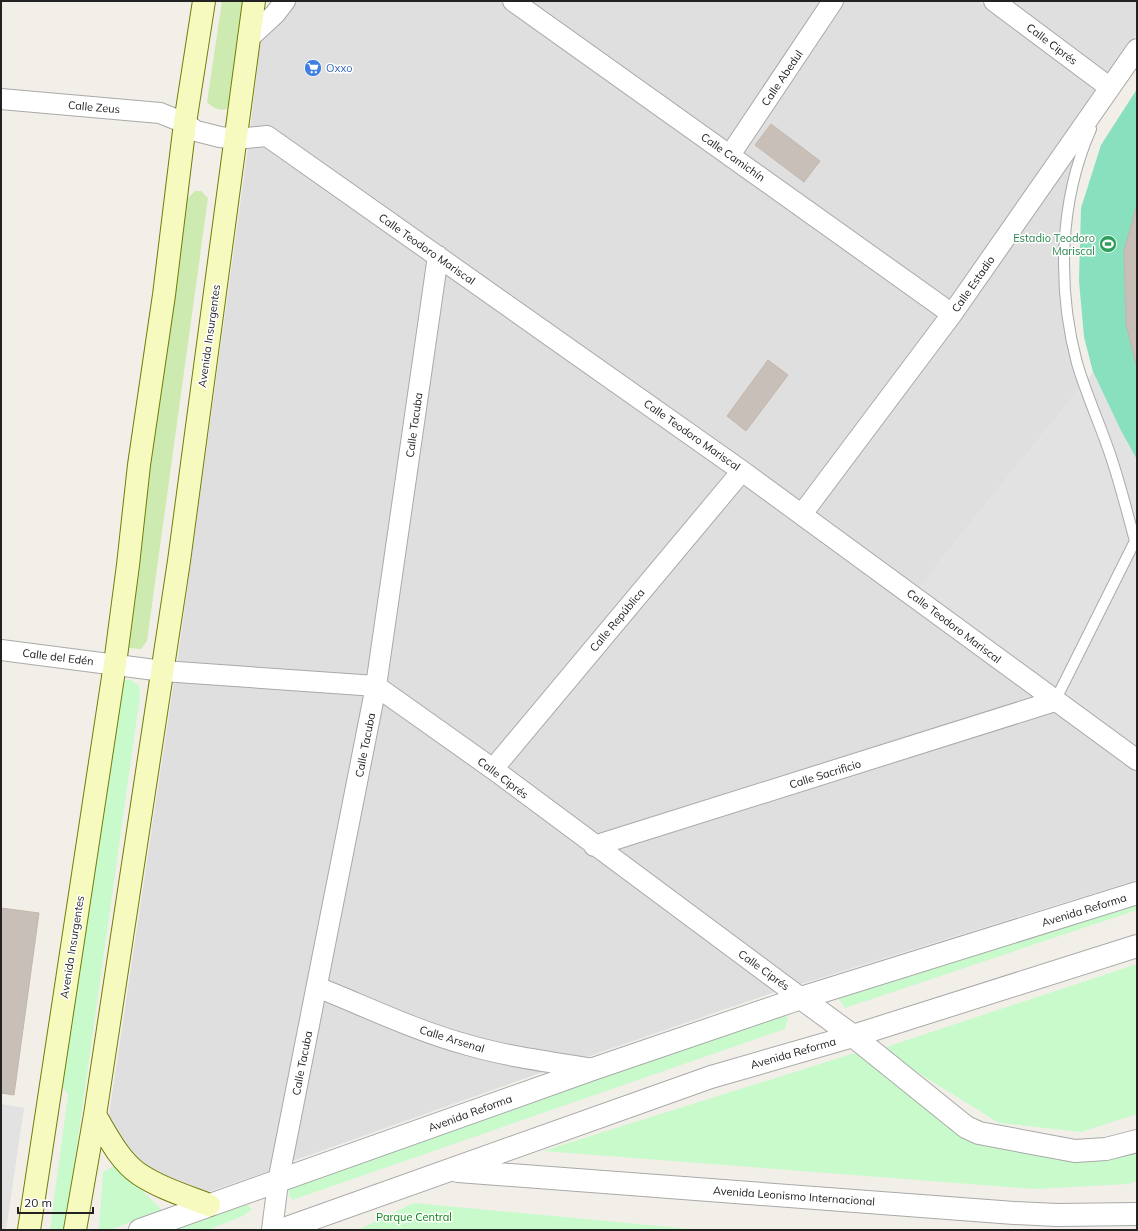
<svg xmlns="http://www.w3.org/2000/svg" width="1138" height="1231" font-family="Mulish,sans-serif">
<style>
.residential{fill:#e0dfdf}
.grass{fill:#cdebb0}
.park{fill:#c8facc}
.pitch{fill:#88e0be}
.parking{fill:#e2e2e2}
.building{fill:#c7bfb8;stroke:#c4b6ab}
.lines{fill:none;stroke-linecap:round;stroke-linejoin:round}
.service-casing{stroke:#a9a9a9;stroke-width:12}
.minor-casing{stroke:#a9a9a9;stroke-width:22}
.tertiary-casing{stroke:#a9a9a9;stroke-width:24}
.secondary-casing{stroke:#707d05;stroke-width:24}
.service{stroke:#fff;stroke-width:10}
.minor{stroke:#fff;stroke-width:20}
.tertiary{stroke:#fff;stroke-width:22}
.secondary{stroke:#f7fabf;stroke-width:22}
.labels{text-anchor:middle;stroke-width:3;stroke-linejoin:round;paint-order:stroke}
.street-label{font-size:11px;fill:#222;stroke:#fff}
.shop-label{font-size:11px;fill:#366cbe;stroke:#fff;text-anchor:start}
.leisure-label{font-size:11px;fill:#27864d;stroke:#fff;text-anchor:end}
.park-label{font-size:11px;fill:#0c8416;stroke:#fff}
</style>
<rect width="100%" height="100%" fill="#f2efe9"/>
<path class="residential" d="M296 1H499L940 316 801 502 250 130 261 39 280 23Z
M527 1H823L728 144Z
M843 1H979L1097 89 950 301 741 155Z
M1008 1H1137V34L1106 75Z
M264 145 429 261 369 677 177 663 248 147Z
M1077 148 1060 244 1059 275 1063 319 1072 363 1080 388 935 567 919 590 814 512Z
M444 271 730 473 491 758 385 682Z
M743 483 1036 698 597 837 505 768Z
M174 681 365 694 272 1170 202 1194 143 1166 126 1149 108 1121Z
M382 701 778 991 581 1059 472 1038 426 1022 327 983Z
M1053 711 1137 771V880L798 985 613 849Z
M324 1000 549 1070 290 1162Z"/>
<path class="grass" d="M222 1H246L231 108C220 111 215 110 207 102Z
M195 191H201L208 198 147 641 141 649 129 648 124 639 186 200Z"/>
<path class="park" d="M123 680H131L139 686 140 696 65 1230H52L50 1229 68 1095 60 1082Z
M1137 886V910L845 1008 836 995Z
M1137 964V1114L1081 1132 999 1123 880 1049Z
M779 1011 788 1018 785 1029 292 1200 289 1195 288 1185Z
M855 1053 977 1145 1105 1160 1137 1149V1181L1128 1184 1035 1189 543 1151Z
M116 1165 162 1210 110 1230H99L103 1172Z
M244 1202 252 1209 243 1216 208 1230H172Z
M414 1203 701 1230H358Z"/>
<path class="pitch" d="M1137 89V460L1120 429 1093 372 1084 337 1079 281 1081 208 1101 145Z"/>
<path class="parking" d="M1093 372 1120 429 1137 460V749L919 590 935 567Z
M1 1104 24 1108 6 1230H1Z"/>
<path class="building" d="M771 124 820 161 804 182 755 145Z
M1137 204V368L1126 325 1124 251Z
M768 360 788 375 746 431 727 416Z
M1 908 39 913 14 1095 1 1093Z"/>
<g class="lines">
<defs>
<path id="service" d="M1055 701 1135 541C1127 512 1120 483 1110 454 1100 424 1086 394 1077 363 1057 288 1059 201 1091 129"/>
<path id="minor" d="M513 1 952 314
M994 1 1109 87
M248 39 275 14 285 1
M1 99 160 113 185 123 196 131 220 137 236 139 267 136 742 471 1137 760
M730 155 833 1
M802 514 952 314 1137 49
M1 650 163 671 376 686 493 769 801 998
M493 769 742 471
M594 846 1055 701
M317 987C367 1007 416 1031 468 1045 509 1057 551 1062 593 1069
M272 1230 278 1182 376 686 438 256"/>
<path id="tertiary" d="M801 998 853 1036 966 1127 979 1133 1075 1151 1106 1149 1137 1141
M458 1171 1014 1213 1057 1215 1137 1214
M140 1230 593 1069 801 998 1137 893
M281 1230 711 1077 853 1036 1137 946"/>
<path id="secondary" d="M95 1115C107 1135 119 1160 139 1174 160 1188 186 1196 209 1205
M29 1230 115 664 128 565 139 465 164 295 185 123 204 1
M75 1230 95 1115 179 561 254 1"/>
</defs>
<use href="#service" class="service-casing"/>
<use href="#minor" class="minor-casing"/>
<use href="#tertiary" class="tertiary-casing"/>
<use href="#secondary" class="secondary-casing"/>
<use href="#service" class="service"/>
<use href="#minor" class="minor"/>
<use href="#tertiary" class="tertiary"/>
<use href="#secondary" class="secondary"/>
</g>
<defs>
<symbol id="supermarket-disc" viewBox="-11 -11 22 22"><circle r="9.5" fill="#3f7fe0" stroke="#fff"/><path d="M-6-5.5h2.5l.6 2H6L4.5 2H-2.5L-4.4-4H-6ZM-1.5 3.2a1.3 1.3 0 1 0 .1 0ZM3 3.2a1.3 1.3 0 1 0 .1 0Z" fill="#fff"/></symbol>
<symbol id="stadium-disc" viewBox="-11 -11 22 22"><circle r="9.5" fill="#2e9e5b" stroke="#fff"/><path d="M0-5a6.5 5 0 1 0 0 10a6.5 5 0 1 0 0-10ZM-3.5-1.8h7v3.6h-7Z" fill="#fff"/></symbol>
</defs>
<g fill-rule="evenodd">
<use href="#supermarket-disc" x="303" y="58" width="20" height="20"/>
<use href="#stadium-disc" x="1098" y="234" width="20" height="20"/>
</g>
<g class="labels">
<g class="street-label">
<text transform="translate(1052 44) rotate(37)" y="4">Calle Ciprés</text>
<text transform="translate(782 78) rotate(-56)" y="4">Calle Abedul</text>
<text transform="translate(94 107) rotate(5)" y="4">Calle Zeus</text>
<text transform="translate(733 157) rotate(35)" y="4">Calle Camichín</text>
<text transform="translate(427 249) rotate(35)" y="4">Calle Teodoro Mariscal</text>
<text transform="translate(973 284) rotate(-55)" y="4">Calle Estadio</text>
<text transform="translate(209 336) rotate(-82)" y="4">Avenida Insurgentes</text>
<text transform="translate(414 425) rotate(-82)" y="4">Calle Tacuba</text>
<text transform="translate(692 435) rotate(35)" y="4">Calle Teodoro Mariscal</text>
<text transform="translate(617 620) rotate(-50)" y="4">Calle República</text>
<text transform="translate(954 626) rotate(37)" y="4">Calle Teodoro Mariscal</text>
<text transform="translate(58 657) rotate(7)" y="4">Calle del Edén</text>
<text transform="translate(365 745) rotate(-79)" y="4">Calle Tacuba</text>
<text transform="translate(825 774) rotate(-17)" y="4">Calle Sacrificio</text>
<text transform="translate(503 778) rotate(37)" y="4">Calle Ciprés</text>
<text transform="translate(1084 910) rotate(-17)" y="4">Avenida Reforma</text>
<text transform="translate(72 947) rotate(-81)" y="4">Avenida Insurgentes</text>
<text transform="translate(764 970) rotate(36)" y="4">Calle Ciprés</text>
<text transform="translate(452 1039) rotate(17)" y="4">Calle Arsenal</text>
<text transform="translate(793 1053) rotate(-16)" y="4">Avenida Reforma</text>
<text transform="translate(302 1063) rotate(-79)" y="4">Calle Tacuba</text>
<text transform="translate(470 1113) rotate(-20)" y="4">Avenida Reforma</text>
<text transform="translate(794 1196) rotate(4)" y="4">Avenida Leonismo Internacional</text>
</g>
<g class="shop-label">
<text x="326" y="72">Oxxo</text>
</g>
<g class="leisure-label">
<text x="1095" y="242">Estadio Teodoro<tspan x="1095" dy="13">Mariscal</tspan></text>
</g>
<g class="park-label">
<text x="414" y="1221">Parque Central</text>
</g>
</g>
<rect width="1138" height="1231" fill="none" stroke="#222222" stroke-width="4"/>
<path d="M18 1207v6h75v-6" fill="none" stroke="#222222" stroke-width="2"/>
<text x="24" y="1207" font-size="12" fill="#222222" stroke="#ffffff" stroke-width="3" paint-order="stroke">20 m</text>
</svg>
